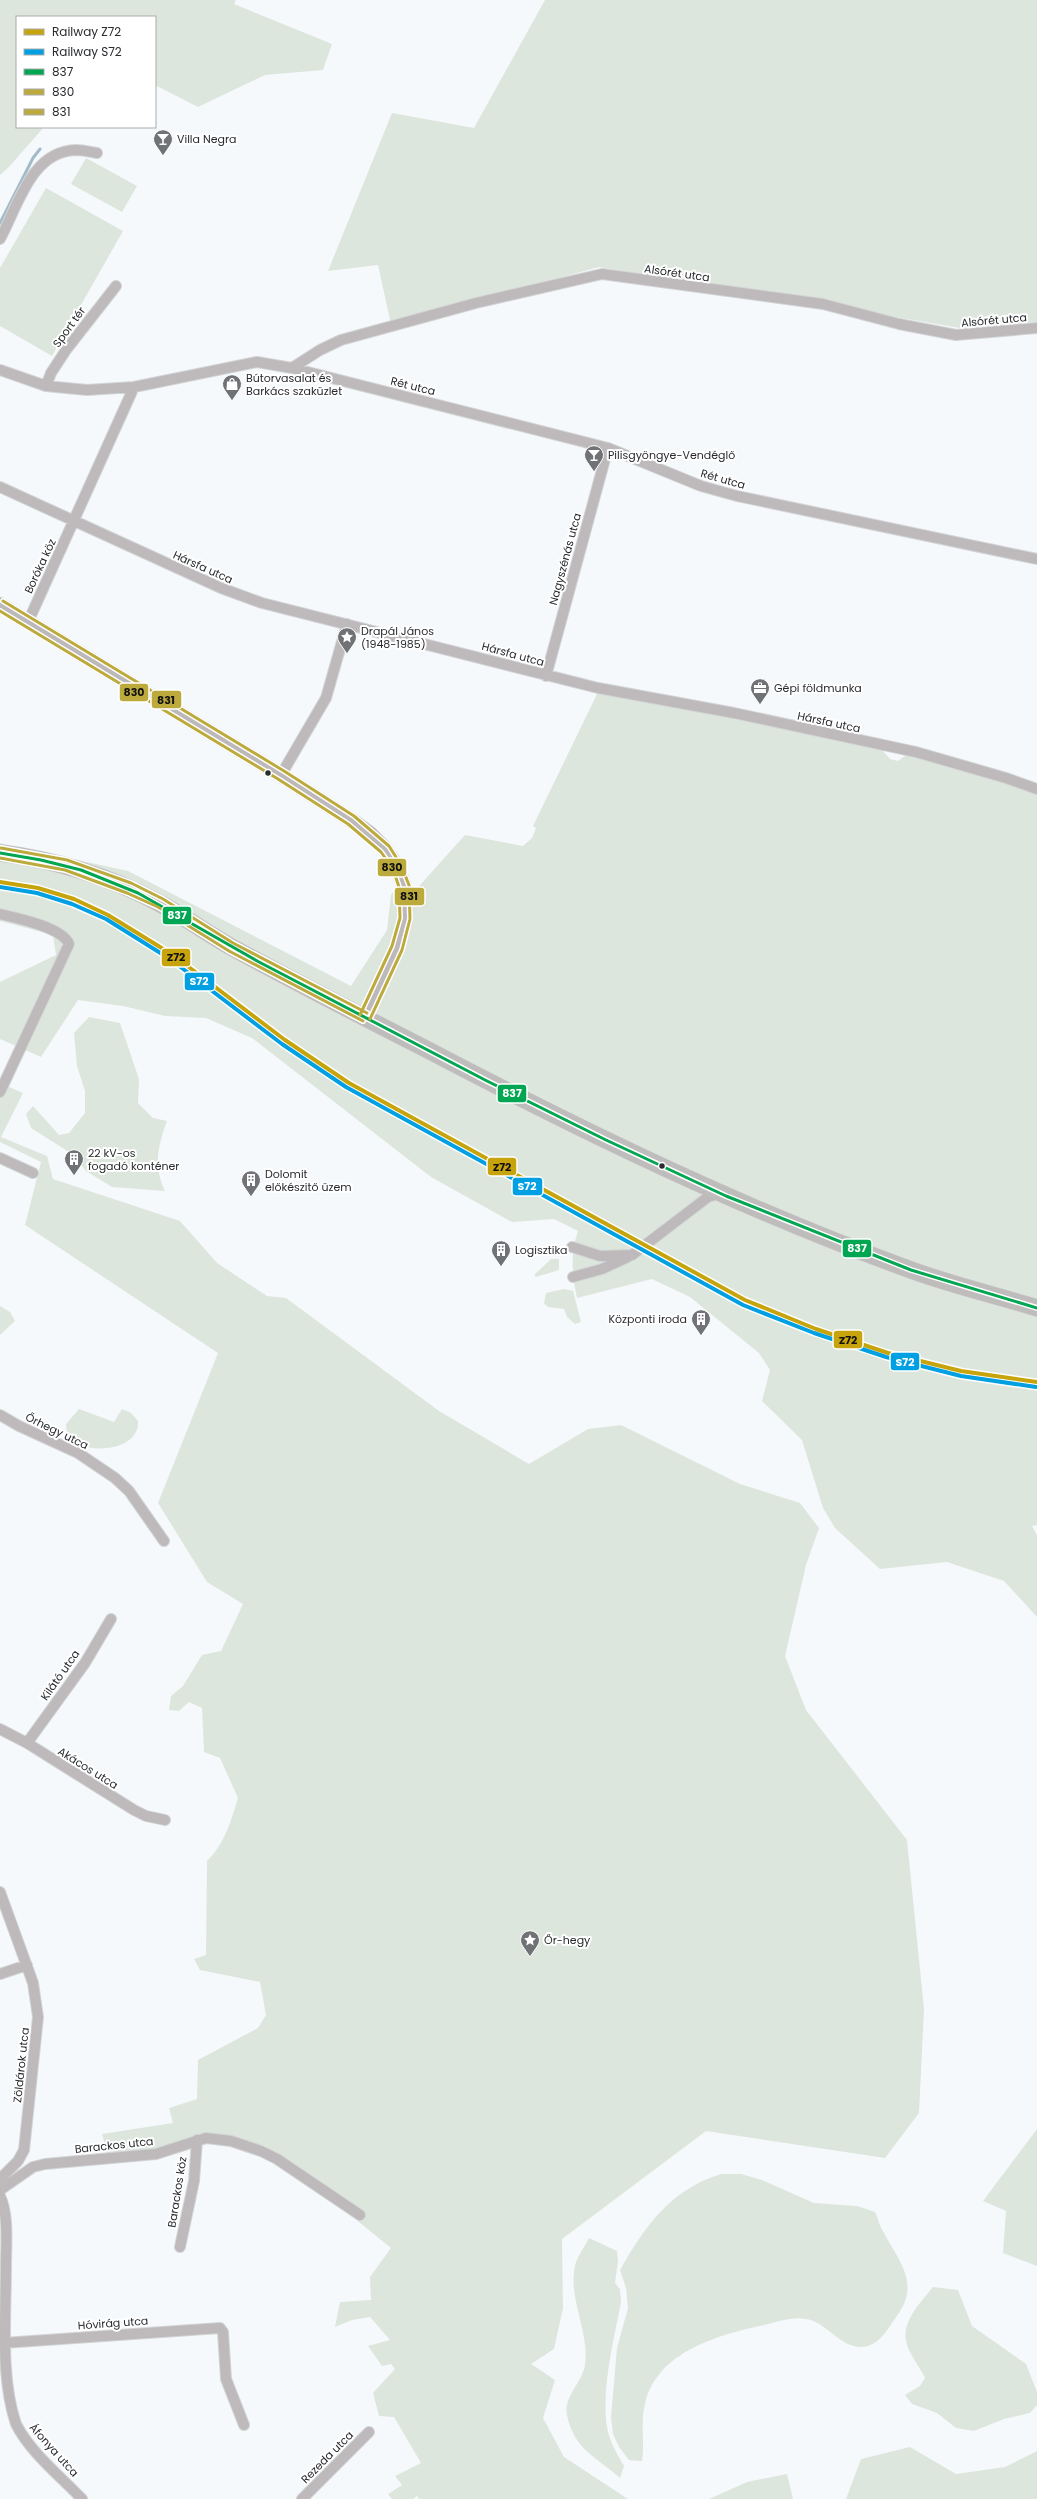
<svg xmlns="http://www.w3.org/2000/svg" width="1037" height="2499" font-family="Poppins,sans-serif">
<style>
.green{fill:#dde6dd}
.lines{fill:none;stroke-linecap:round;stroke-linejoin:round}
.stream{stroke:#a3bbc9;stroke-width:3}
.minor-casing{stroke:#d2d4d6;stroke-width:12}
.secondary-casing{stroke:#d2d4d6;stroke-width:16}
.primary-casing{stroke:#d2d4d6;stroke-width:18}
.minor{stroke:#beb9ba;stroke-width:10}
.secondary{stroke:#bdb8ba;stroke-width:15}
.primary{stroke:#bfbcbc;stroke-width:17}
.bus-1-casing{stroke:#fff;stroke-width:6}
.bus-2-casing{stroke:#fff;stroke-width:6}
.bus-3-casing{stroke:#fff;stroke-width:6}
.bus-1{stroke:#00a651;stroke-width:3}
.bus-2{stroke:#bcaa3d;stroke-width:3}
.bus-3{stroke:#bcaa3d;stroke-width:3}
.rail-1-casing{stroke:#fff;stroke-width:7}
.rail-2-casing{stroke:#fff;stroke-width:7}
.rail-1{stroke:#c8a40c;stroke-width:4}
.rail-2{stroke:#00a0e3;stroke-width:4}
.bus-dot{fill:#282a2e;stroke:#fff;stroke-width:1.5}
.labels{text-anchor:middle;stroke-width:4;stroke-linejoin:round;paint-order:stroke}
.poi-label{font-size:11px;fill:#282a2e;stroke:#fff;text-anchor:start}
.street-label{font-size:11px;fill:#282a2e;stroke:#fff}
.line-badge{stroke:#fff;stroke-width:1.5}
.badge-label{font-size:11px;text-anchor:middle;font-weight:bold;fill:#fff}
.pale-badge-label{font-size:11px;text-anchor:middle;font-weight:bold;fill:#111}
</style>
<rect width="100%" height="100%" fill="#f6f9fc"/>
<path class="green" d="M0 0H236L234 4 332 44 323 70 265 75 198 107 155 85V17H17V127H44L9 167 0 175Z
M545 0H1037V322L966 329 599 267 391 324 378 265 328 271 392 113 474 128Z
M86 158 137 186 122 212 71 184Z
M46 188 123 231 52 356 0 326V268Z
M598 692 769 722 881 749 890 759 898 761 909 753 1037 790V1525L1032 1526 1037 1535V1617L1004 1581 947 1562 880 1569 835 1528 823 1508 802 1440 762 1401 770 1370 759 1353 690 1297 652 1279 577 1298C572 1274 570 1254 578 1231L554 1219 512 1222 431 1177 252 1038 206 1018 165 1016 123 1006 78 1000 41 1057 0 1039V982L56 955 53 935 0 921V843L128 871 351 986 387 930 391 895 397 886 403 904 465 835 523 846 532 838 536 828 533 826Z
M89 1017 120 1023 139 1079 138 1103 153 1118 167 1121C158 1146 153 1166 165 1191L112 1187 86 1171 72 1154 31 1128 26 1114 33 1106 59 1135 69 1133 85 1113V1091L77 1066 74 1033Z
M0 1083 23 1093 1 1137 47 1156 53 1179 180 1221 217 1263 267 1296 286 1298 439 1411 529 1464 588 1429 621 1425 740 1484 800 1503 819 1528 806 1565 785 1656 806 1710 907 1840 924 2009 919 2113 885 2158 706 2131 562 2239 563 2308 554 2349 531 2364 555 2380 543 2418 564 2457 628 2499H419L417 2496 413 2499H392L388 2494 402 2485 395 2476 421 2463 394 2417 379 2416 373 2393 395 2369 391 2364 382 2366 368 2346 390 2340 370 2317 352 2320 335 2327 340 2302 371 2300 370 2277 391 2248 265 2146 205 2134 154 2152 108 2155 102 2134 173 2123 169 2108 197 2099 198 2060 258 2028 266 2015 260 1982 200 1970 194 1959 206 1955 207 1861C225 1843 230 1823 238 1798L220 1758 204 1752 202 1708 189 1702 179 1711 169 1710 171 1696 183 1686 202 1655 221 1651 243 1604 207 1582 158 1503 218 1353 25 1225 41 1162 0 1142Z
M551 1259H559V1270L536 1277 534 1275Z
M564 1289 573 1291 581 1322 575 1324 567 1317 564 1309 548 1307 544 1303 546 1293Z
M0 1306 10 1312 15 1321 0 1335Z
M79 1409 114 1422 122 1409 131 1413 138 1421C141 1456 65 1458 66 1424Z
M1037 2129V2266L1003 2253 1006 2211 983 2201Z
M721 2174H741L762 2180 814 2203 857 2206 875 2212C878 2218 879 2225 883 2231 895 2255 917 2278 903 2306 899 2314 893 2321 888 2329 881 2339 872 2348 859 2347 838 2345 826 2322 806 2319 793 2316 777 2322 764 2325 719 2335 657 2351 645 2404 640 2422 645 2442 642 2461L629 2460 619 2447 613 2434 611 2417 617 2348 628 2308 626 2288 620 2270C646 2225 670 2190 721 2174Z
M589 2238 617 2251 618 2261 615 2283 620 2289 621 2302C614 2340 601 2388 607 2427 609 2440 617 2454 624 2466L620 2478C597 2457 574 2450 567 2415 563 2397 582 2383 585 2365 590 2331 566 2296 576 2262 579 2254 585 2246 589 2238Z
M933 2287 958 2290 972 2326 1026 2364 1037 2392V2405L1030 2413 1004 2419 974 2431 956 2428 937 2413 912 2404 905 2395 920 2386 925 2378C920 2367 908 2353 906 2341 902 2321 921 2302 933 2287Z
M910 2447 956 2474 1005 2467 1037 2451V2499H846L861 2459Z
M787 2474 793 2499H709L747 2482Z"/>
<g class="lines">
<path class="stream" d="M0 223 33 158 40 149"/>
<defs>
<path id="minor" d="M0 239C18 206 31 151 76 150 83 150 91 152 97 153
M292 368 320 350 341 340 476 303 602 274 823 304 899 324 956 335 1037 328
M0 370 46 386 87 390 134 387 257 362 292 368 608 448 701 486 737 496 1037 559
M46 386 51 373 66 350 116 286
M0 487 221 588 262 603 598 688 734 713 916 752 1006 778 1037 789
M28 622 134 387
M546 676 608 448
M281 775 326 698 347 624
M0 914C17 918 62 927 69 944L0 1092
M0 1158 33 1173
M572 1247 600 1256 632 1255 708 1197 721 1193
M573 1277 602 1269 628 1257
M0 1415 19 1426 78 1453 115 1478 129 1491 164 1541
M0 1729 27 1743 134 1810 146 1816 165 1820
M27 1743 85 1663 111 1619
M0 1892 33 1983 38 2017 24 2150 18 2161 0 2179
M0 1974 27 1965
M0 2190 33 2167 45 2164 156 2154 206 2138 231 2141 261 2151 277 2159 360 2215
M0 2196C9 2215 6 2244 6 2265 6 2316 0 2377 16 2424 30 2452 60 2476 82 2499
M180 2247 194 2181 197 2140
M3 2343 220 2328 223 2332 226 2379 244 2425
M302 2499 369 2432"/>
<path id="secondary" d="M0 605 281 775 351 820 370 834 385 849 397 867 404 886 405 919 397 948 365 1017"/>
<path id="primary" d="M0 853C55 860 108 876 157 902 184 916 209 935 235 949 299 984 363 1017 428 1050 584 1132 745 1210 911 1270 952 1285 995 1295 1037 1308"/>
</defs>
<use href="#minor" class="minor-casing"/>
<use href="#secondary" class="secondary-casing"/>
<use href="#primary" class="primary-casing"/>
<use href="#minor" class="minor"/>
<use href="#secondary" class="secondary"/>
<use href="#primary" class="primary"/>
<defs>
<path id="bus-1" d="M0 853 41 860 81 870 138 893 259 962 487 1081 606 1140 726 1196 911 1270 1037 1308"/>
<path id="bus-2" d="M0 611 278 779 348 824 381 852 393 869 399 887 400 918 392 946 360 1015
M0 858 65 870 127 893 158 907 229 951 363 1021"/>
<path id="bus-3" d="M3 601 284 771 354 816 389 846 401 865 409 885 410 919 402 950 370 1019
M1 848 67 860 131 883 163 899 233 943 367 1013"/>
</defs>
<use href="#bus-1" class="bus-1-casing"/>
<use href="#bus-2" class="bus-2-casing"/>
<use href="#bus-3" class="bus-3-casing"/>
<use href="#bus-1" class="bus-1"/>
<use href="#bus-2" class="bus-2"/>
<use href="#bus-3" class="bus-3"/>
<defs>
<path id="rail-1" d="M0 882 38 888 74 899 108 915 173 955 285 1040 349 1083 745 1300 816 1329 888 1353 961 1371 1037 1382"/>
<path id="rail-2" d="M0 887 37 893 72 904 106 919 170 959 282 1044 346 1087 743 1305 814 1333 886 1357 961 1376 1036 1387"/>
</defs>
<use href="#rail-1" class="rail-1-casing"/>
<use href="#rail-2" class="rail-2-casing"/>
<use href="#rail-1" class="rail-1"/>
<use href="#rail-2" class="rail-2"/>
</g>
<defs>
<symbol id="bar-pin" viewBox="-11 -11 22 30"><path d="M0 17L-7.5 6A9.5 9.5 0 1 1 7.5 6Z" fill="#707276" stroke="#fff"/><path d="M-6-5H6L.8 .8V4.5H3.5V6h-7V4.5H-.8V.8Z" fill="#fff"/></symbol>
<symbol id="shop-pin" viewBox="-11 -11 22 30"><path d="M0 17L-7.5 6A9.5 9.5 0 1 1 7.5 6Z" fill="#707276" stroke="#fff"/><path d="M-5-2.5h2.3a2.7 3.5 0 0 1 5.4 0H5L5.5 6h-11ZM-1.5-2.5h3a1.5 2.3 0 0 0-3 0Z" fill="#fff"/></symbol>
<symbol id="sight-pin" viewBox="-11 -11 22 30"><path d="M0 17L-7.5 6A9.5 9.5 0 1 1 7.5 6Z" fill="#707276" stroke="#fff"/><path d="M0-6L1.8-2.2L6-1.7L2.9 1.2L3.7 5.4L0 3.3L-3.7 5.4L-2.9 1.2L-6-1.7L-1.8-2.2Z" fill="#fff"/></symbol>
<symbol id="office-pin" viewBox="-11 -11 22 30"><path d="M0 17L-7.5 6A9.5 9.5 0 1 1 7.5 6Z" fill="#707276" stroke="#fff"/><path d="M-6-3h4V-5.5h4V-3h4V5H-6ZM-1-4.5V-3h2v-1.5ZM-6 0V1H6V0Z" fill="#fff"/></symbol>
<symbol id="building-pin" viewBox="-11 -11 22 30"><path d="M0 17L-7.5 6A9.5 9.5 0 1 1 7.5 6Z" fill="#707276" stroke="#fff"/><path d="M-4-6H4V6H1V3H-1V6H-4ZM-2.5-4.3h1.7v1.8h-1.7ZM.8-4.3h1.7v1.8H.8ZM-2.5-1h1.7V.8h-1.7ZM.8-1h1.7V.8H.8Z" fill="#fff"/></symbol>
</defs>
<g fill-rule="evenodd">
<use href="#bar-pin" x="152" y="128" width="22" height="30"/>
<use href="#shop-pin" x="221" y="373" width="22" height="30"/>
<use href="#bar-pin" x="583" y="444" width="22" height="30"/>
<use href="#sight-pin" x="336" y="626" width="22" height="30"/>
<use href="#office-pin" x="749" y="677" width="22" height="30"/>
<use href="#building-pin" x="63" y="1148" width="22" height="30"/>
<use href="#building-pin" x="240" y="1169" width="22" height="30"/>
<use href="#building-pin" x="490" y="1239" width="22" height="30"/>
<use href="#building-pin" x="690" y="1308" width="22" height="30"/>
<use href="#sight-pin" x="519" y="1929" width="22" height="30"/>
</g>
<g class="bus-dot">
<circle cx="268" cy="773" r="3.5"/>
<circle cx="662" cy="1166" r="3.5"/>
</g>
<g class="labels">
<g class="poi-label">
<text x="177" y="143">Villa Negra</text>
<text x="246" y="382">Bútorvasalat és<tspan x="246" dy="13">Barkács szaküzlet</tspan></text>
<text x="608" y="459">Pilisgyöngye-Vendéglő</text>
<text x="361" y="635">Drapál János<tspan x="361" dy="13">(1948-1985)</tspan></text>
<text x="774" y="692">Gépi földmunka</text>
<text x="88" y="1157">22 kV-os<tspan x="88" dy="13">fogadó konténer</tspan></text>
<text x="265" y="1178">Dolomit<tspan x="265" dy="13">előkészitő üzem</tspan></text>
<text x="515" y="1254">Logisztika</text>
<text x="687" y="1323" text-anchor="end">Központi iroda</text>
<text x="544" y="1944">Őr-hegy</text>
</g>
<g class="street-label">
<text transform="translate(677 273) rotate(8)" y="4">Alsórét utca</text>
<text transform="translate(994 320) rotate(-5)" y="4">Alsórét utca</text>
<text transform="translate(69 327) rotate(-54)" y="4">Sport tér</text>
<text transform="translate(413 386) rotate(14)" y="4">Rét utca</text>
<text transform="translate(723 479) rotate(16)" y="4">Rét utca</text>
<text transform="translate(565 559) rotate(-75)" y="4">Nagyszénás utca</text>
<text transform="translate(40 566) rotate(-65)" y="4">Boróka köz</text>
<text transform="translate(203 567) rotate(24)" y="4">Hársfa utca</text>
<text transform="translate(513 654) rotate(15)" y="4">Hársfa utca</text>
<text transform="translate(829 722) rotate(12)" y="4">Hársfa utca</text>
<text transform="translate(57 1431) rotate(26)" y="4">Őrhegy utca</text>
<text transform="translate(60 1675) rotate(-55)" y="4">Kilátó utca</text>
<text transform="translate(88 1768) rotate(32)" y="4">Akácos utca</text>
<text transform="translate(21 2065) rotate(-84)" y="4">Zöldárok utca</text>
<text transform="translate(114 2145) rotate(-6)" y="4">Barackos utca</text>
<text transform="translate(177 2192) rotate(-81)" y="4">Barackos köz</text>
<text transform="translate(113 2323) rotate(-4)" y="4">Hóvirág utca</text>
<text transform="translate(54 2450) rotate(48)" y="4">Áfonya utca</text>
<text transform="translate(327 2457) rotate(-45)" y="4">Rezeda utca</text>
</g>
</g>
<g class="line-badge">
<rect x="119" y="683" width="30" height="19" rx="4" fill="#bcaa3d"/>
<rect x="151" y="690" width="31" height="19" rx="4" fill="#bcaa3d"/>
<rect x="377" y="858" width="30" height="19" rx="4" fill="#bcaa3d"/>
<rect x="394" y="887" width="31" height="19" rx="4" fill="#bcaa3d"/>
<rect x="162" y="906" width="30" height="19" rx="4" fill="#00a651"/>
<rect x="161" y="948" width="30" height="19" rx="4" fill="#c8a40c"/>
<rect x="184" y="972" width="31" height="19" rx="4" fill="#00a0e3"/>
<rect x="497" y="1084" width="30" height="19" rx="4" fill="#00a651"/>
<rect x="487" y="1157" width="30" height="19" rx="4" fill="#c8a40c"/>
<rect x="512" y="1177" width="31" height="19" rx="4" fill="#00a0e3"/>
<rect x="842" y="1239" width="30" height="19" rx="4" fill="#00a651"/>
<rect x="833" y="1330" width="30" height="19" rx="4" fill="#c8a40c"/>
<rect x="890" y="1352" width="30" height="19" rx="4" fill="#00a0e3"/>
</g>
<g class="badge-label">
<text x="177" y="919">837</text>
<text x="199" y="985">S72</text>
<text x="512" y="1097">837</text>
<text x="527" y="1190">S72</text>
<text x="857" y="1252">837</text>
<text x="905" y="1366">S72</text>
</g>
<g class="pale-badge-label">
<text x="134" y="696">830</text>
<text x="166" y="704">831</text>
<text x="392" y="871">830</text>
<text x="409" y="900">831</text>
<text x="176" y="961">Z72</text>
<text x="502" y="1171">Z72</text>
<text x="848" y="1344">Z72</text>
</g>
<rect x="16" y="16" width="140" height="112" fill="#ffffff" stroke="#a9aaab"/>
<rect x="24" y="29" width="20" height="6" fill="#c8a40c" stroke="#a9aaab"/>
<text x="52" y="36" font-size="12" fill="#282a2e">Railway Z72</text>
<rect x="24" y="49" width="20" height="6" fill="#00a0e3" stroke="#a9aaab"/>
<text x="52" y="56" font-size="12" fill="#282a2e">Railway S72</text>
<rect x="24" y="69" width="20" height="6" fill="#00a651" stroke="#a9aaab"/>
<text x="52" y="76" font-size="12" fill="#282a2e">837</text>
<rect x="24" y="89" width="20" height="6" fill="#bcaa3d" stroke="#a9aaab"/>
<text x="52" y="96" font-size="12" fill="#282a2e">830</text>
<rect x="24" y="109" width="20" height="6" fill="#bcaa3d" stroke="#a9aaab"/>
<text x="52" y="116" font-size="12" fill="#282a2e">831</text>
</svg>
